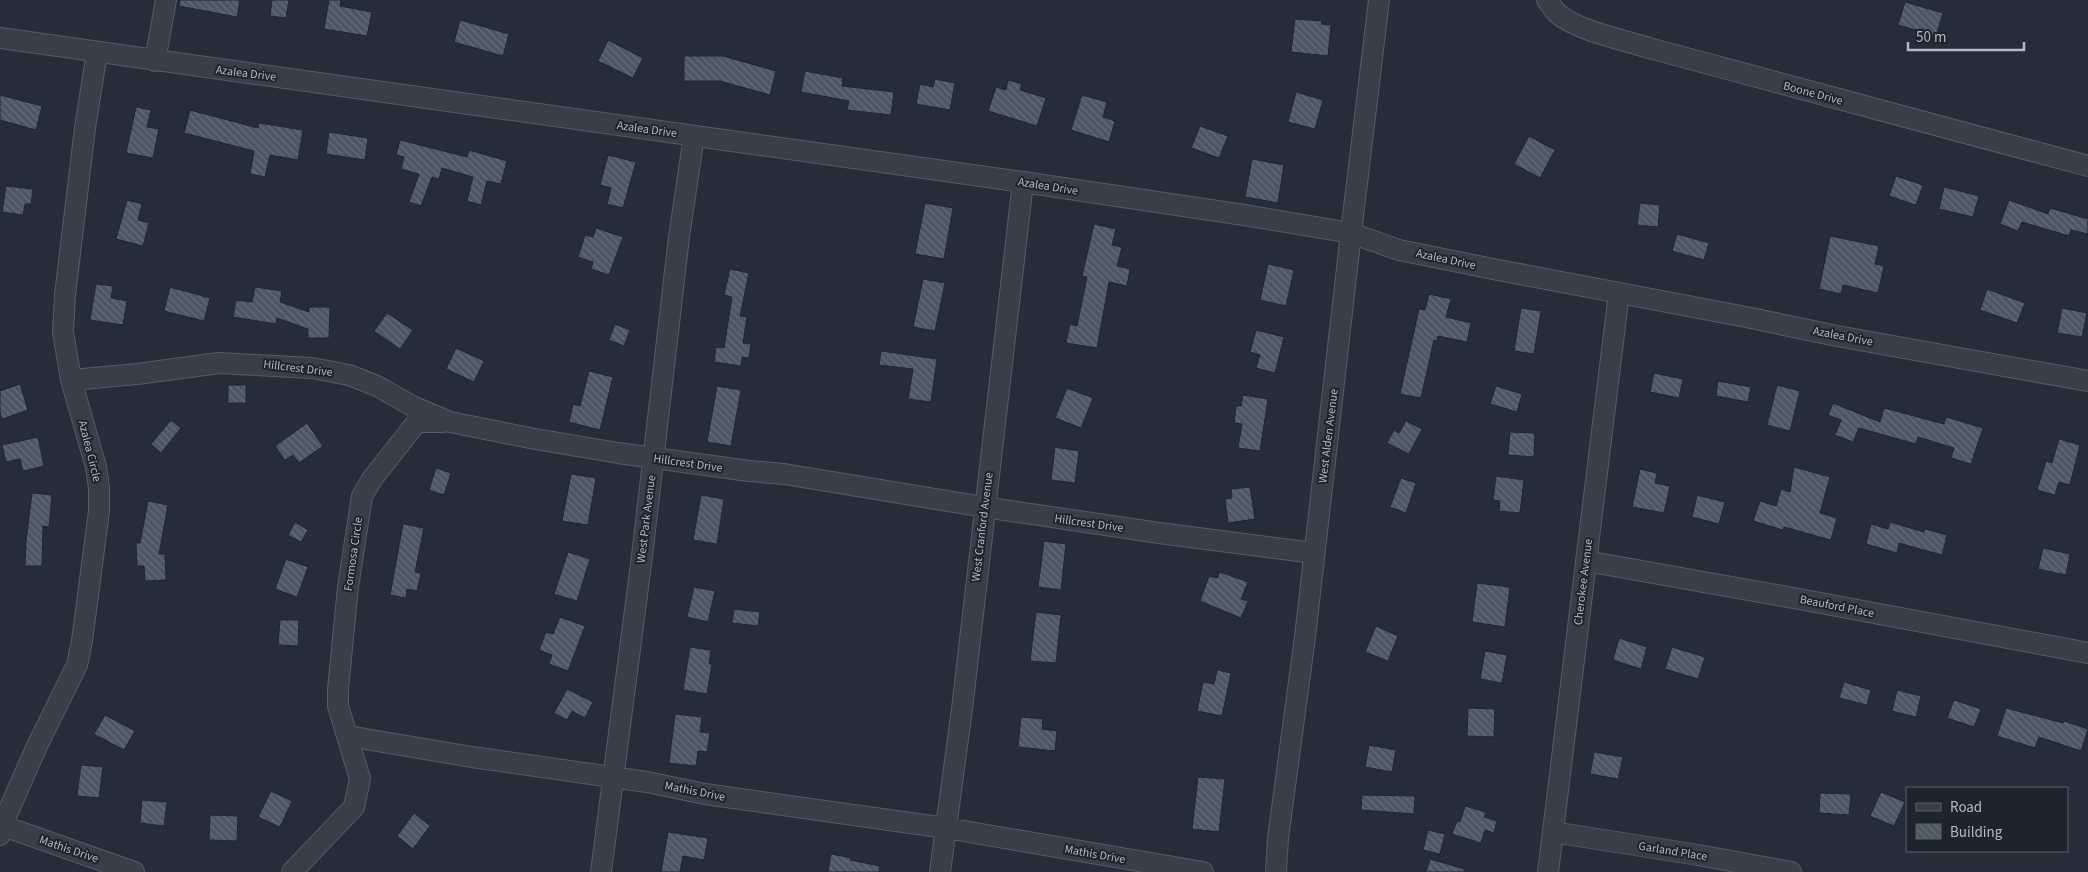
<svg xmlns="http://www.w3.org/2000/svg" width="2088" height="872" font-family="'Source Sans 3',sans-serif">
<style>
.building{fill:url(#building-back-hatch);stroke:#1e2630}
.lines{fill:none;stroke-linecap:round;stroke-linejoin:round}
.minor-casing{stroke:#555d67;stroke-width:22}
.minor{stroke:#373f49;stroke-width:20}
.labels{text-anchor:middle;stroke-width:4;stroke-linejoin:round;paint-order:stroke}
.street-label{font-size:12px;fill:#b2bac5;stroke:#1c242e}
</style>
<defs>
<pattern id="building-back-hatch" width="6" height="6" patternUnits="userSpaceOnUse" patternTransform="scale(1.25)"><rect width="6" height="6" fill="#4c5764"/><path d="M-1 5l2 2M0 0l6 6M5-1l2 2" fill="none" stroke="#636d79"/></pattern>
</defs>
<rect width="100%" height="100%" fill="#242d39"/>
<path class="building" d="M180 0H240L237 17 179 6Z
M272 0H289L286 18 270 16Z
M329 0H341L340 6 372 12 367 36 324 29Z
M1905 2 1943 13 1936 36 1898 25Z
M1295 19 1322 21 1321 24 1331 25 1328 56 1291 52Z
M460 20 509 34 503 56 454 42Z
M608 40 643 58 633 78 598 61Z
M684 56H723L776 71 770 95 720 81H684Z
M805 71 843 78 842 86 894 92 891 115 847 110 849 101 801 92Z
M935 79 955 83 950 110 916 104 920 84 933 87Z
M1008 80 1022 84 1020 90 1046 98 1037 126 988 111 996 87 1006 90Z
M1296 92 1323 100 1315 129 1288 122Z
M0 95 42 106 36 130 0 120Z
M1082 95 1107 102 1103 117 1115 121 1109 142 1071 130Z
M136 107 151 110 147 127 159 129 153 158 126 153Z
M190 110 258 128 259 123 303 130 298 160 270 155 265 177 250 174 254 151 184 133Z
M1200 126 1228 136 1219 158 1191 148Z
M329 132 368 138 365 160 326 154Z
M1529 136 1555 150 1540 178 1514 164Z
M400 140 467 157 469 150 507 161 501 184 487 181 481 205 467 201 473 177 442 168 439 179 432 177 421 206 409 202 419 174 401 169 404 157 396 155Z
M608 155 636 162 623 208 607 204 611 188 600 185Z
M1252 159 1284 165 1278 203 1245 197Z
M1896 176 1923 185 1916 205 1889 196Z
M6 186 33 189 31 204H25L23 215 2 212Z
M1944 187 1979 196 1973 217 1939 209Z
M127 200 142 204 138 220 149 223 143 246 116 239Z
M2009 200 2048 214 2050 208 2088 219V234L2071 230 2069 236 2022 222 2018 231 2000 224Z
M925 203 953 208 944 259 915 254Z
M1640 203 1660 205 1658 227 1637 225Z
M1094 224 1116 229 1112 245 1122 247 1117 266 1130 269 1127 286 1109 282 1097 348 1066 343 1070 324 1077 326 1087 277 1082 276Z
M596 228 623 237 609 275 591 269 593 262 578 257 585 235 593 237Z
M1677 234 1709 243 1704 260 1672 251Z
M1830 236 1879 246 1875 264 1884 266 1878 293 1843 285 1841 294 1819 289Z
M1268 264 1294 270 1286 306 1260 300Z
M730 269 749 273 740 316 747 317 743 343 751 344 749 358 742 357 741 366 714 362 716 347 724 348 732 297 724 295Z
M923 279 945 283 935 331 913 327Z
M96 284 113 286 111 298 127 301 123 325 90 320Z
M170 287 210 298 204 321 164 311Z
M255 287 282 291 280 302 309 312V307H330L329 338H308V329L277 318 276 324 233 317 236 300 252 302Z
M1987 289 2025 303 2017 323 1980 310Z
M1429 294 1451 299 1446 317 1471 323 1467 342 1438 336 1437 341 1434 340 1421 398 1400 394 1419 309 1425 310Z
M1521 308 1541 311 1534 354 1514 351Z
M2062 308 2087 313 2082 337 2057 333Z
M387 313 413 330 400 349 374 331Z
M615 324 630 330 624 346 609 340Z
M1256 330 1284 337 1275 373 1256 368 1260 355 1250 352Z
M456 348 484 361 474 382 446 369Z
M881 351 937 359 931 402 908 399 913 369 879 365Z
M589 371 613 377 600 430 569 422 573 404 580 406Z
M1654 373 1683 379 1679 398 1650 392Z
M1718 381 1751 387 1748 402 1716 396Z
M20 384 28 410 2 419 0 412V391Z
M228 385H246V403H228Z
M1777 385 1800 391 1790 431 1767 425Z
M717 386 741 390 731 446 707 442Z
M1496 386 1522 394 1517 412 1490 404Z
M1067 388 1093 398 1081 428 1055 418Z
M1243 395 1268 399 1260 451 1238 448 1242 424 1234 423 1236 406H1241Z
M1833 403 1880 422 1884 408 1944 424 1946 417 1983 428 1971 464 1951 458 1954 448 1918 437 1916 444 1859 428 1853 442 1835 435 1841 420 1828 415Z
M171 420 181 428 161 453 151 444Z
M1406 421 1422 429 1409 454 1387 443 1394 430 1399 433Z
M307 423 323 446 299 463 293 455 285 460 275 446Z
M1510 432 1535 433 1534 457 1508 455Z
M38 437 44 466 23 471 20 459 6 462 2 445Z
M2059 439 2080 445 2070 485 2059 482 2055 495 2037 490 2046 461 2052 463Z
M1055 447 1079 451 1075 483 1051 480Z
M1794 467 1830 477 1820 513 1837 518 1831 540 1784 527 1783 530 1753 521 1760 501 1776 506 1781 489 1790 492Z
M436 468 451 473 444 495 429 490Z
M1640 469 1657 473 1655 483 1670 486 1664 513 1632 507Z
M571 474 596 478 588 525 562 521Z
M1496 476 1524 480 1520 513 1499 511 1500 501 1493 500Z
M1401 478 1416 483 1406 513 1390 507Z
M1250 487 1255 519 1228 523 1225 499 1232 498 1231 489Z
M32 493 52 495 49 527 43 526 42 566H25L26 541Z
M701 495 724 499 717 544 693 540Z
M1697 495 1725 502 1719 524 1692 517Z
M148 501 168 505 159 554H165L166 580 145 581 144 566H137L136 543H140Z
M295 522 308 530 301 542 288 535Z
M1890 522 1924 532 1925 529 1947 535 1942 555 1899 543 1897 553 1866 544 1871 524 1888 529Z
M403 524 424 528 415 572 421 573 417 591 407 589 406 598 390 595Z
M1044 541 1066 544 1061 590 1038 587Z
M2043 548 2070 554 2066 575 2038 569Z
M568 552 590 559 577 601 554 594Z
M286 559 308 567 297 597 275 589Z
M1220 572 1248 582 1241 599 1248 601 1241 618 1200 601 1209 576 1217 578Z
M1477 583 1510 587 1505 627 1472 622Z
M694 587 715 591 708 622 687 617Z
M734 609 760 612 758 626 732 623Z
M1036 612 1061 615 1056 663 1030 661Z
M560 617 585 626 568 671 549 664 552 655 539 650 546 632 553 634Z
M280 620H299L298 646 278 645Z
M1376 626 1398 636 1388 661 1365 652Z
M1619 638 1647 647 1641 669 1613 660Z
M690 647 711 650 709 664H712L707 694 683 690Z
M1672 647 1705 657 1698 679 1665 669Z
M1485 651 1507 655 1502 683 1480 679Z
M1217 670 1231 673 1222 716 1197 711 1203 682 1214 684Z
M1844 682 1871 690 1867 705 1839 698Z
M567 689 593 702 585 718 572 711 567 720 554 713Z
M1897 690 1921 696 1916 717 1892 711Z
M1954 700 1981 709 1974 727 1947 718Z
M1468 708 1495 709 1494 737 1467 736Z
M2006 708 2063 723 2064 721 2088 729 2081 751 2039 737 2035 748 1997 736Z
M675 714 702 717 700 732 710 733 707 752 698 751 696 766 669 763Z
M105 715 135 731 124 750 94 734Z
M1021 717 1043 719 1042 729 1057 731 1055 751 1018 747Z
M1369 745 1396 750 1392 772 1365 767Z
M1594 752 1623 757 1618 779 1590 774Z
M81 765 103 767 99 798 77 796Z
M1198 777 1225 779 1219 832 1192 829Z
M271 791 292 801 280 827 258 817Z
M1881 792 1905 802 1894 826 1870 816Z
M1820 793 1851 794 1849 815 1819 813Z
M1362 795 1415 796 1414 814 1361 810Z
M142 800 167 802 164 826 140 823Z
M1465 806 1486 812 1484 817 1497 821 1494 833 1485 830 1481 843 1452 834 1457 821 1460 822Z
M414 813 430 826 413 849 397 836Z
M210 815 238 816 237 841 209 840Z
M1428 830 1445 834 1440 854 1423 850Z
M668 832 708 838 704 860 683 856 680 872H661Z
M831 854 851 858 850 860 880 866 879 872H828Z
M1430 859 1464 869V872H1426Z"/>
<g class="lines">
<defs>
<path id="minor" d="M1547 0C1550 4 1553 9 1557 13 1575 30 1624 40 1649 48L2088 166
M0 38 1023 182 1244 215 1351 233 1399 250 1498 270 1746 317 1837 336 2088 381
M155 61 166 0
M71 380 137 374 219 363 312 368 349 375 377 386 414 407 450 422 535 439 618 453 749 471 784 474 984 507 1159 533 1314 553
M1586 561 1799 599 2088 653
M348 736 472 757 647 782 705 794 946 828 1203 872
M3 826 134 872
M1553 832 1698 855 1791 872
M0 835 8 812 36 748 77 665 82 641 99 511V488L96 467 71 380 63 332 65 295 85 128 97 52
M292 872 354 807 360 779 338 706V689L348 587 362 496 372 479 417 422H443
M601 872 642 556 679 237 694 136
M940 872 962 709 1023 182
M1276 872 1278 838 1305 637 1351 233 1379 0
M1548 872 1619 293"/>
</defs>
<use href="#minor" class="minor-casing"/>
<use href="#minor" class="minor"/>
</g>
<g class="labels">
<g class="street-label">
<text transform="translate(246 73) rotate(7)" y="4">Azalea Drive</text>
<text transform="translate(1813 93) rotate(15)" y="4">Boone Drive</text>
<text transform="translate(647 129) rotate(8)" y="4">Azalea Drive</text>
<text transform="translate(1048 186) rotate(9)" y="4">Azalea Drive</text>
<text transform="translate(1446 259) rotate(12)" y="4">Azalea Drive</text>
<text transform="translate(1843 336) rotate(11)" y="4">Azalea Drive</text>
<text transform="translate(298 368) rotate(7)" y="4">Hillcrest Drive</text>
<text transform="translate(1328 436) rotate(-83)" y="4">West Alden Avenue</text>
<text transform="translate(90 451) rotate(76)" y="4">Azalea Circle</text>
<text transform="translate(688 463) rotate(8)" y="4">Hillcrest Drive</text>
<text transform="translate(646 519) rotate(-83)" y="4">West Park Avenue</text>
<text transform="translate(1089 523) rotate(8)" y="4">Hillcrest Drive</text>
<text transform="translate(982 527) rotate(-83)" y="4">West Cranford Avenue</text>
<text transform="translate(353 554) rotate(-82)" y="4">Formosa Circle</text>
<text transform="translate(1583 582) rotate(-83)" y="4">Cherokee Avenue</text>
<text transform="translate(1837 606) rotate(11)" y="4">Beauford Place</text>
<text transform="translate(695 791) rotate(11)" y="4">Mathis Drive</text>
<text transform="translate(69 849) rotate(19)" y="4">Mathis Drive</text>
<text transform="translate(1673 851) rotate(9)" y="4">Garland Place</text>
<text transform="translate(1095 854) rotate(10)" y="4">Mathis Drive</text>
</g>
</g>
<rect x="1906" y="787" width="162" height="65" fill="#1c242e" stroke="#58606a"/>
<rect x="1916" y="803" width="25" height="8" fill="#373f49" stroke="#58606a"/>
<text x="1950" y="812" font-size="15" fill="#b2bac5">Road</text>
<rect x="1916" y="824" width="25" height="15" fill="url(#building-back-hatch)" stroke="#58606a"/>
<text x="1950" y="837" font-size="15" fill="#b2bac5">Building</text>
<path d="M1908 42v8h116v-8" fill="none" stroke="#b2bac5" stroke-width="2.5"/>
<text x="1916" y="42" font-size="15" fill="#b2bac5" stroke="#1c242e" stroke-width="4" paint-order="stroke">50 m</text>
</svg>
